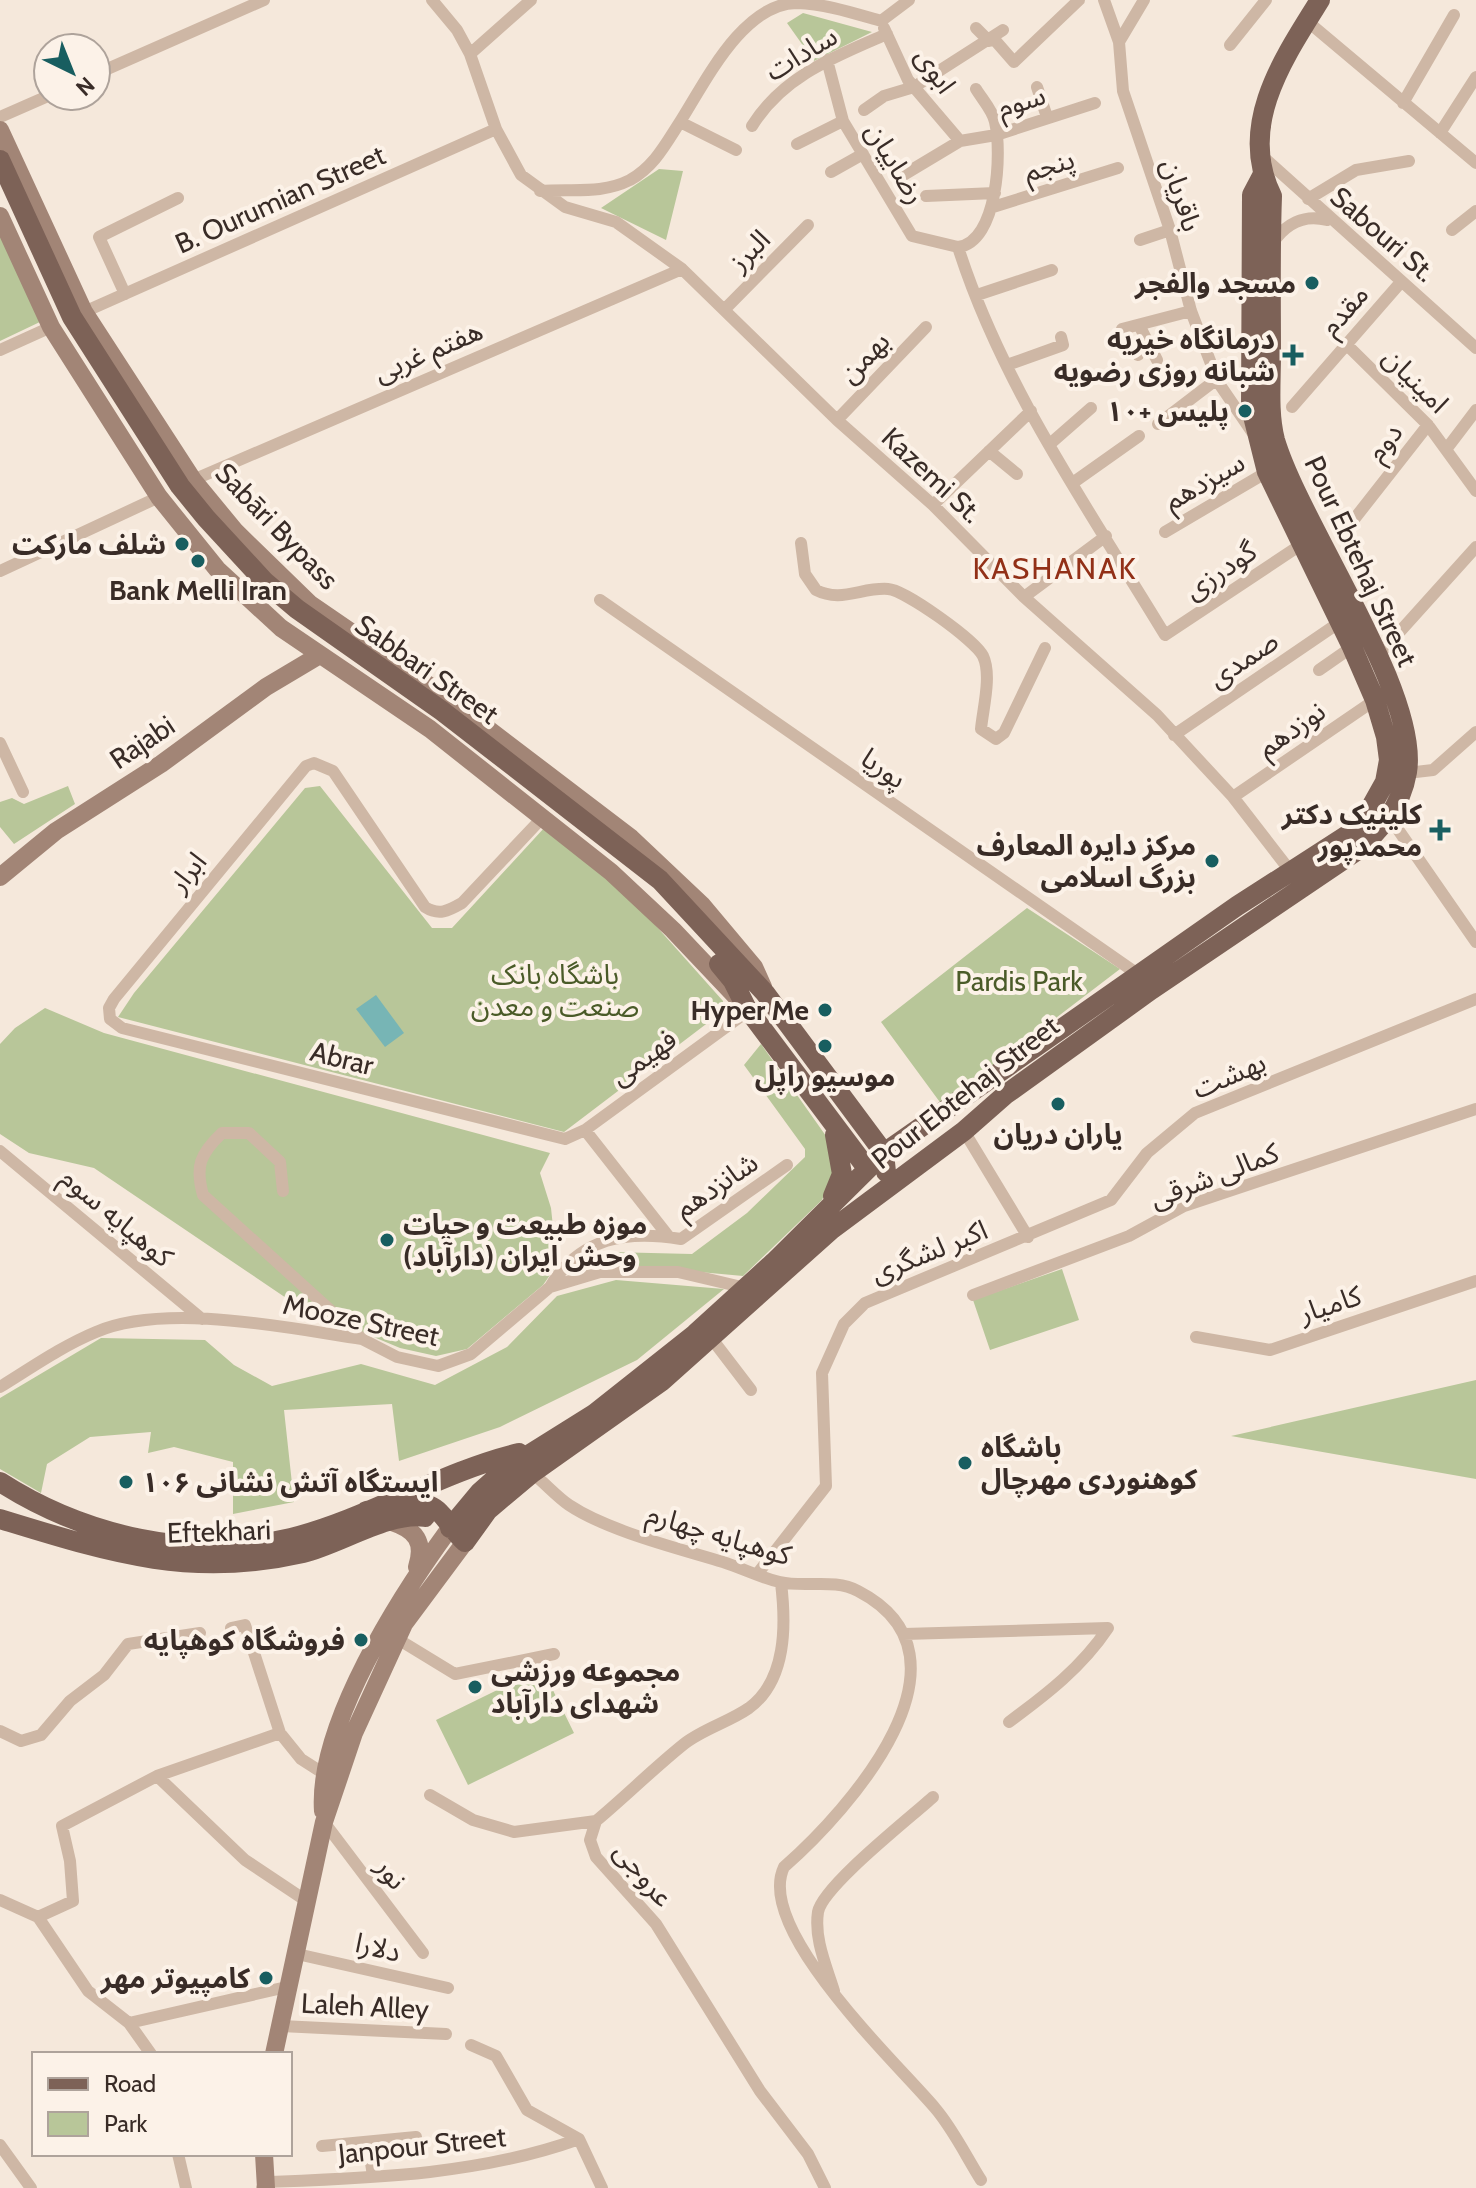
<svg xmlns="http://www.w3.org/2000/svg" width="1476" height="2188" font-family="Cabin,'Noto Sans Arabic',sans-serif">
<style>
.green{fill:#b8c699}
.water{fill:#77b5b5}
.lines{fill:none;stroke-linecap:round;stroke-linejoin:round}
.minor{stroke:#ceb7a5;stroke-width:12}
.secondary{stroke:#a28576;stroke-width:18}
.primary{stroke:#7d6257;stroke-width:20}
.poi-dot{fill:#185e60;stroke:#fcf2e8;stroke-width:3}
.labels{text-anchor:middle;stroke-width:8;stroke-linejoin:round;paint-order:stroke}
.street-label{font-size:28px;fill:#392c27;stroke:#fcf2e8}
.poi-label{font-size:28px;font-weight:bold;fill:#392c27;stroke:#fcf2e8;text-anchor:end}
.park-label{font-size:28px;fill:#4a5b28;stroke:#fcf2e8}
.neighbourhood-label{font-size:30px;letter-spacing:2px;fill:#923017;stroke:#fcf2e8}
</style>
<rect width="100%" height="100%" fill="#f5e8db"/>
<path class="green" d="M803 13 872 32 814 61 787 23Z
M659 169 683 171 666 240 601 208Z
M0 228 42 321 0 341Z
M68 786 75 804 14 844 0 827V802L12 798 24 804Z
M320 786 432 928H452L545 827 632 899 723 1001 722 1012 564 1132 118 1017 134 993 305 788Z
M1027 908 1120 969 942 1105 881 1022Z
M45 1008 104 1033 550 1153 540 1173 551 1208 557 1265 543 1285 467 1349 436 1356 400 1348 295 1304 94 1168 29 1153 0 1134V1044L15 1028Z
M761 1044 826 1136 837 1163 822 1200 743 1276 613 1264 579 1271 576 1265 610 1252 692 1254 747 1213 805 1157V1149L744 1065Z
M1062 1269 1079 1320 990 1350 973 1300Z
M616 1280 724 1289 637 1360 500 1427 399 1461 392 1404 284 1410 294 1502 233 1514V1462L174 1447 148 1453 151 1432 90 1437 47 1464 41 1493 0 1469V1398L101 1338 205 1340 234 1365 272 1386 361 1364 435 1385 507 1347 557 1296Z
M1476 1380V1479L1231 1436Z
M542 1668 574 1733 468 1785 436 1720Z"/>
<path class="water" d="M376 995 404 1033 385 1047 356 1009Z"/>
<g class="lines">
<path class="minor" d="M432 0 457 30 470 54 496 129 521 175 565 207 616 222 682 269 837 420 933 505 1024 597 1157 715 1233 797 1291 872
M1104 0 1119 42 1123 91 1170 230 1191 311 1218 382 1252 432
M1307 21 1476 163
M884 28 908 80 960 141
M976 28 989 41
M993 38 1014 62 1079 0
M1119 42 1144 0
M1230 45 1266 0
M470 54 531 0
M827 60 843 121 912 236 958 247C1002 386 1090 511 1165 635L1302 544
M96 74 264 0
M1037 87 1047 117
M1403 103 1454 15
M864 110 884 96 914 87 1003 30
M0 117 48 96
M680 122 736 150
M752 126C783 76 834 57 887 34
M1440 133 1476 77
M797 144 843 121
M1261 155 1476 348
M831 172 863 154
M900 177 960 141 996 135 1095 103
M540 191C572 188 600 195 630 180 653 167 664 147 678 125 704 85 742 3 797 3 826 4 853 13 881 21L909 0
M926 196 995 193
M1308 199 1356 170 1409 161
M993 207 1118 168
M1452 230 1476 211
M1140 240 1170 230
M1272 244C1285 224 1304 214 1327 220
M958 247C998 242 1002 152 995 122 993 111 982 99 976 89
M125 294 99 237 178 198
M977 295 1052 270
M725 309 808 225
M84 312 496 129
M1139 325 1157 360
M1346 344 1428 425 1476 491
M0 350 51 327
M1138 355 1122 329 1191 311
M1007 365 1063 345 1061 337
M1292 407 1401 282
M837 420 926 327
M1158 424 1217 379
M1051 443 1091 408
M1448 447 1476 410
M989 451 1017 474
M193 480 682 269
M1074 482 1139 436
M933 505 1031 411
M1348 527 1428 425
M1165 532 1267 472
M801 543 805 574 816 590C841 603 862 587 888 589 905 590 975 640 983 656 992 675 983 708 981 729L996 739 1004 733 1045 648
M0 571 159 497
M1024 597 1106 536
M600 600 1139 975
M1377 657 1476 547
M1319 670 1352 647
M1174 735 1340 622
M0 743 23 792
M1407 773 1433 770 1476 732
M1233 797 1375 700
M542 818 462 903C448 911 439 916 425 907L333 771 314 763 306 766 114 999 109 1008 110 1019 122 1028 565 1139 585 1130 748 1011
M1390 818 1476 942
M585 1130 669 1237
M964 1131 1028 1237
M0 1151 202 1319
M283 1191 280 1162 249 1133H222C200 1154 195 1166 203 1195L362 1339 397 1357 438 1366 471 1354 550 1287 600 1272H678L746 1288
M550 1287C580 1237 627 1230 681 1239L787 1165
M973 1295 1129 1236 1184 1206 1476 1109
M1196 1337 1270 1350 1476 1281
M712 1339 751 1390
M0 1387C31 1368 62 1346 96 1332 166 1302 287 1328 362 1339
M532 1473C545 1483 556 1496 569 1505 608 1531 677 1548 723 1562 742 1568 761 1578 780 1582 805 1588 834 1578 858 1591 986 1657 849 1810 784 1867 754 1929 897 2063 935 2108 953 2129 966 2156 981 2180
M758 1573 826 1486 822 1373 844 1324 865 1303 1111 1200 1147 1153 1195 1113 1476 999
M781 1583C786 1624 787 1680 749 1708 729 1722 703 1729 684 1744 654 1768 626 1796 596 1821L590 1840 596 1857 656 1924 760 2091 808 2154 825 2188
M231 1628 245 1625 280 1733 301 1759 326 1775
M904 1634 1108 1628C1082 1667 1047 1694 1009 1722
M396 1638 455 1674 554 1654
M0 1731 21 1741 41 1735 70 1701 104 1675 128 1644 200 1633
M157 1776 245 1860 308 1902
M430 1795 473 1820 514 1832 596 1821
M324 1822 423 1953
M0 1900 38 1917 88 1991 129 2023 151 2054
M38 1917 73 1901 70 1861 62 1826 157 1776 280 1733
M297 1954 448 1988
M834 1991C826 1965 814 1939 818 1912 823 1886 910 1818 933 1797
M129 2023 291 1986
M281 2026 446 2034
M471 2045 496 2056 527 2110 579 2139
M579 2139 602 2188
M368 2143 373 2176
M0 2145 31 2188
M322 2146 416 2137
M178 2154 186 2188
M262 2188 267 2182C372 2178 479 2175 579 2139"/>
<path class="secondary" d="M0 130 84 312 193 480 235 531 310 604 450 700 631 838 702 905 754 967 763 987
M0 216 51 327 159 497 217 569 281 628 430 729 611 872 673 930 743 1004
M0 877 56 831 161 764 266 687 318 656
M392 1522C416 1530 425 1542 417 1567
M323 1811C317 1725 401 1595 450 1528
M274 2054 324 1822 354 1733 404 1624 465 1542
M264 2154 266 2188"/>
<path class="primary" d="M0 160 72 317 180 486 206 518 265 582 297 609 442 711 660 880 765 993 884 1153 886 1172
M719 964 733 981 746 1007 866 1167
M833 1196 842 1174 835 1135
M0 1482C84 1536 193 1561 291 1538 370 1518 440 1472 519 1453
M366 1511C388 1507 422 1493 440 1513 449 1522 455 1533 465 1542L488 1510 532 1473 662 1381 831 1230 964 1131 1005 1095 1151 990 1355 852C1381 830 1401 807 1407 772 1420 693 1300 524 1275 440 1268 413 1271 382 1271 355 1271 302 1270 249 1272 196 1237 126 1283 59 1320 0
M0 1519C108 1552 190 1579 303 1553 338 1545 390 1511 425 1517
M450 1528 480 1492 506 1469 594 1414 695 1334 774 1262 884 1153 1237 906 1349 834 1366 816 1385 782 1389 760 1386 737 1375 700 1352 647 1267 472 1251 408 1252 195 1262 176"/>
</g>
<g class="poi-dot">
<circle cx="1312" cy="283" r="8"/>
<path d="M1289 343h8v8h8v8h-8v8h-8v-8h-8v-8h8z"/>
<circle cx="1245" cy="411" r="8"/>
<circle cx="182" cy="544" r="8"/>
<circle cx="198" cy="561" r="8"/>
<path d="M1436 818h8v8h8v8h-8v8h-8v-8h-8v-8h8z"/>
<circle cx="1212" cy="861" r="8"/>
<circle cx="825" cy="1010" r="8"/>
<circle cx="825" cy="1046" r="8"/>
<circle cx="1058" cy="1104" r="8"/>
<circle cx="387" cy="1240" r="8"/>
<circle cx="965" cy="1463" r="8"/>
<circle cx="126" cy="1482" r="8"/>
<circle cx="361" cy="1640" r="8"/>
<circle cx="475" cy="1687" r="8"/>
<circle cx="266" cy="1978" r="8"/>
</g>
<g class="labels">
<g class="street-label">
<text transform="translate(801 53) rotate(-31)" y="10">سادات</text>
<text transform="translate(936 70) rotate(56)" y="10">ابوی</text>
<text transform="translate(1021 101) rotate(-18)" y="10">سوم</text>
<text transform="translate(896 163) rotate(59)" y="10">رضاییان</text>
<text transform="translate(1049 165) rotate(-17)" y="10">پنجم</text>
<text transform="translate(1182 195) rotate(72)" y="10">باقریان</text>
<text transform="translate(280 199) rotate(-24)" y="10">B. Ourumian Street</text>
<text transform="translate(1383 234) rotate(41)" y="10">Sabouri St.</text>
<text transform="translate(749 250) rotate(-45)" y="10">البرز</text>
<text transform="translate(1344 310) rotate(-49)" y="10">مقدم</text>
<text transform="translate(428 351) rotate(-23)" y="10">هفتم غربی</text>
<text transform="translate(864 357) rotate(-46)" y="10">بهمن</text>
<text transform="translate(1416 380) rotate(45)" y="10">امینیان</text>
<text transform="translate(1384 442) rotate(-52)" y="10">دوم</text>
<text transform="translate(932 475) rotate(43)" y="10">Kazemi St.</text>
<text transform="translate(1204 481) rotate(-30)" y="10">سیزدهم</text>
<text transform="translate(277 526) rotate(46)" y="10">Sabāri Bypass</text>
<text transform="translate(1361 561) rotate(65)" y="10">Pour Ebtehaj Street</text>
<text transform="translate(1220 570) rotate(-34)" y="10">گودرزی</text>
<text transform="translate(1243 659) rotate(-34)" y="10">صمدی</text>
<text transform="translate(427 669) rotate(35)" y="10">Sabbari Street</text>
<text transform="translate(1291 729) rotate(-35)" y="10">نوزدهم</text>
<text transform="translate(142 742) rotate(-34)" y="10">Rajabi</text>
<text transform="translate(884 768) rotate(35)" y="10">پوریا</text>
<text transform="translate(187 872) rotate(-51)" y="10">ابرار</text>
<text transform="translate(643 1057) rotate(-36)" y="10">فهیمی</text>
<text transform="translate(342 1058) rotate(14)" y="10">Abrar</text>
<text transform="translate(1229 1075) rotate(-23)" y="10">بهشت</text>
<text transform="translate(965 1092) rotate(-38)" y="10">Pour Ebtehaj Street</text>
<text transform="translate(1214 1175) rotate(-21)" y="10">کمالی شرقی</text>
<text transform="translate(716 1185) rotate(-34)" y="10">شانزدهم</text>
<text transform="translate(117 1217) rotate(40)" y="10">کوهپایه سوم</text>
<text transform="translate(929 1251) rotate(-22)" y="10">اکبر لشگری</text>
<text transform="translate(1330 1304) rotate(-18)" y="10">کامیار</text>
<text transform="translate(361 1320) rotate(12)" y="10">Mooze Street</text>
<text transform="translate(219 1531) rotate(-2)" y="10">Eftekhari</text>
<text transform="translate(719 1534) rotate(17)" y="10">کوهپایه چهارم</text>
<text transform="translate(392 1873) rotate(53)" y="10">نور</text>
<text transform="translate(644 1874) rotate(50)" y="10">عروجی</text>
<text transform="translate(378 1947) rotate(13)" y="10">دلارا</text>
<text transform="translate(365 2006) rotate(3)" y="10">Laleh Alley</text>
<text transform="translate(422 2145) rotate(-6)" y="10">Janpour Street</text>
</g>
<g class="poi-label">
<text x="1296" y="293">مسجد والفجر</text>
<text x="1275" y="349">درمانگاه خیریه<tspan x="1275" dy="32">شبانه روزی رضویه</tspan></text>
<text x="1229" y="421">پلیس +۱۰</text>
<text x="166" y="554">شلف مارکت</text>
<text x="198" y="600" text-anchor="middle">Bank Melli Iran</text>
<text x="1422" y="824">کلینیک دکتر<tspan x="1422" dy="32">محمدپور</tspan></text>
<text x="1196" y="855">مرکز دایره المعارف<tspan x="1196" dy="32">بزرگ اسلامی</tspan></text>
<text x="809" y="1020">Hyper Me</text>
<text x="825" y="1086" text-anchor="middle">موسیو راپل</text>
<text x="1058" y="1144" text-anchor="middle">یاران دریان</text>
<text x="403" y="1234" text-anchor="start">موزه طبیعت و حیات<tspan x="403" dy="32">وحش ایران (دارآباد)</tspan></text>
<text x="981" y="1457" text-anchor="start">باشگاه<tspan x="981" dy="32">کوهنوردی مهرچال</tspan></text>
<text x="142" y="1492" text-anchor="start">ایستگاه آتش نشانی ۱۰۶</text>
<text x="345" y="1650">فروشگاه کوهپایه</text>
<text x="491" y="1681" text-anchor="start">مجموعه ورزشی<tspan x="491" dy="32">شهدای دارآباد</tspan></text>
<text x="250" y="1988">کامپیوتر مهر</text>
</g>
<g class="park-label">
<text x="555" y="984">باشگاه بانک<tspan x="555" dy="32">صنعت و معدن</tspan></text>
<text x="1019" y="991">Pardis Park</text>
</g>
<g class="neighbourhood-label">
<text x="1055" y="579">KASHANAK</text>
</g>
</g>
<rect x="32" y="2052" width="260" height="104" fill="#fcf2e8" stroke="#aea39b" stroke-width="2"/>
<rect x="48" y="2078" width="40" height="12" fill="#7d6257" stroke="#aea39b" stroke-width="2"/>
<text x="104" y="2092" font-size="24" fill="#392c27">Road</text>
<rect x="48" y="2112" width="40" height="24" fill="#b8c699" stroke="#aea39b" stroke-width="2"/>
<text x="104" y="2132" font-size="24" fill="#392c27">Park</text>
<g transform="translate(72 72) rotate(137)"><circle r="38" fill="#fcf2e8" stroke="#aea39b" stroke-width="2"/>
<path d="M0-6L14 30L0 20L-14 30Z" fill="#185e60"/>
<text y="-12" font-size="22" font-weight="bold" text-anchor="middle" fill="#392c27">N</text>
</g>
</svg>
